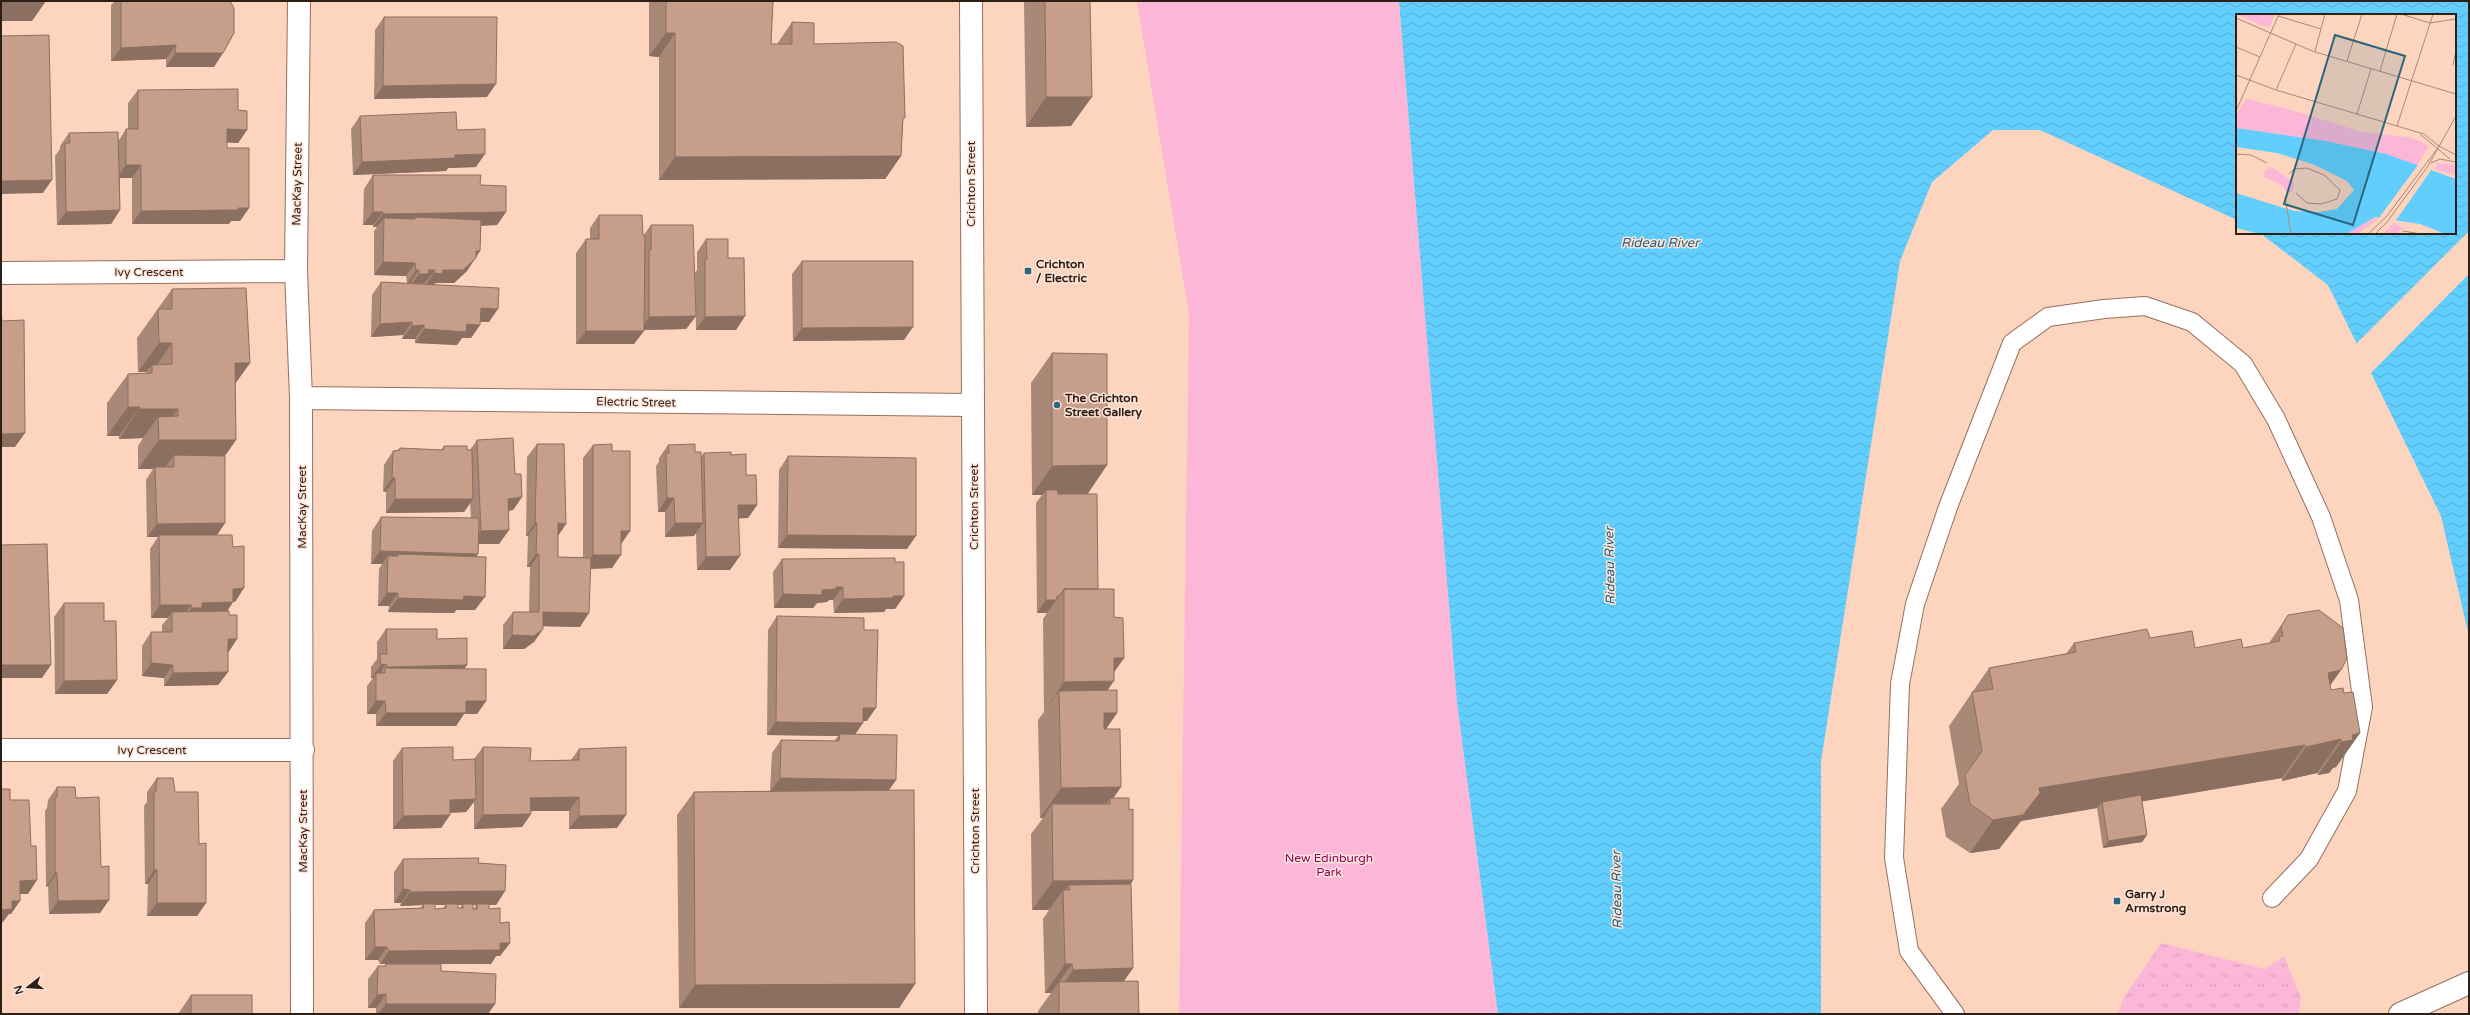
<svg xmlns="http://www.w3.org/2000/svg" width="2470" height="1015" font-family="'Varela Round',sans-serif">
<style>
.grass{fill:url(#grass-tufts)}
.green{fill:#fcb7d8}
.water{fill:url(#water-waves)}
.pier{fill:#fdd4be}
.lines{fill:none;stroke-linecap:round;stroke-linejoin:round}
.lane-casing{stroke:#95705d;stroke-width:20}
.street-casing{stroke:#95705d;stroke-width:24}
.secondary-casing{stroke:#95705d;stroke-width:24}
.lane{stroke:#fff;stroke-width:18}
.street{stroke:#fff;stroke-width:22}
.secondary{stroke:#fff;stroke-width:22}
.wall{fill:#a87;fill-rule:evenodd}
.shaded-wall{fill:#8b6f61}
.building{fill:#c69e8a;stroke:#8b6f61}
.poi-dot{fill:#2a647d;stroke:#fee5d8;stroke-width:1.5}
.labels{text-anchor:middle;stroke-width:3;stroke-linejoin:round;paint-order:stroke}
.street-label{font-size:12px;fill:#2d1e16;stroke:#fee5d8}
.poi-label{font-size:12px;font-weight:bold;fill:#2d1e16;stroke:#fee5d8;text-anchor:start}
.park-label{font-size:12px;fill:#910360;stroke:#fee5d8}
.water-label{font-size:13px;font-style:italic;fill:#255f78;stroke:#fee5d8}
.inset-road{fill:none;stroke:#aa8b7b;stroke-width:1}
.view{fill:#2a647d;fill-opacity:0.15;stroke:#2a647d;stroke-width:2}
.inset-edge{fill:none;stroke:#2d1e16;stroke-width:2}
</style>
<defs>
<pattern id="grass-tufts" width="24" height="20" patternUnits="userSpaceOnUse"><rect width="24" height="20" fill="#fcb7d8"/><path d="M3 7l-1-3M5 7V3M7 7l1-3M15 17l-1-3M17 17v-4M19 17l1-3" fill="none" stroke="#d89db9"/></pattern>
<pattern id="water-waves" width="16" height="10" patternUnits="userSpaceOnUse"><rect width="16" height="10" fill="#61cefd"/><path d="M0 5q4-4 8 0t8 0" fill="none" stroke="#55b0d8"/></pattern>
</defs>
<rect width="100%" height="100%" fill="#fdd4be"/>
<path class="grass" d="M2161 943 2265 969 2284 956 2301 998 2299 1014H2118L2123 999Z"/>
<path class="green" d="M1137 1H1399L1457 702 1498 1014H1179L1189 313Z"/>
<path class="water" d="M1399 1H2469V636L2441 516 2328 285 2260 233H2455V15H2237V220L2040 130H1993L1932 182 1900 261 1821 761V1014H1498L1457 702Z"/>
<path class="pier" d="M2469 231V274L2370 374 2355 345Z"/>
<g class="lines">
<defs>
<path id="lane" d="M1955 1014 1909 951 1894 858 1900 684 1915 604 1948 507 2012 343 2048 317 2104 309 2145 306 2192 322 2243 364 2276 419 2321 517 2349 600 2363 707 2347 791 2309 859 2272 898"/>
<path id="street" d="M299 1 296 271 301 398 302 1014
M1 273 296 271
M301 398 971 405
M1 750H303
M2400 1014 2469 983"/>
<path id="secondary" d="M971 1 976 1014"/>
</defs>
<use href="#lane" class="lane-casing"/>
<use href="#street" class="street-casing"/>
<use href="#secondary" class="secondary-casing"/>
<use href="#lane" class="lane"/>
<use href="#street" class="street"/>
<use href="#secondary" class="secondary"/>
</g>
<path class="wall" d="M115 1H230L214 67H166V59L111 61V5Z
M649 1H773L771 44H777L792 22 814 44 903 121 901 156 885 179 659 180V57L649 56Z
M1024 1H1090L1071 126 1026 127Z
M384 17 487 97 374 99 375 30Z
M138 90 238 110 247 130 238 143 227 142V148L249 208 240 221H231L229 224H132V178H120V210L111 224 57 225 55 156 60 149V146L69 133 119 140 126 129H128V103Z
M360 116 457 130 476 167 448 168 446 171 353 175 351 129Z
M373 175 480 185 506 212 497 225 481 226 480 251 467 271 454 283H435L434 285 489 322H480V325L471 338H462L457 345 415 343V339H402L403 335 371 337 372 295 381 282 407 283 406 276 374 275V231L377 227H373V225H363L364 189Z
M599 215 643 236 651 225 696 316 686 329 644 330 634 344H576V253L586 239H590V228Z
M706 239 728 258 745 316 736 330H696L695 273 697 270V252Z
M802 261 904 340 793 341 792 274Z
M172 289 250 363 235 384 236 440 225 456V523L217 535 235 602H233L227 611 229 615 237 639 228 652V672L218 685 164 686V678L142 676V646L151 632H162V625L168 618H151L150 549 158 537H147L146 480 153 469H138V446L143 438 119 439V436H107V403L128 374 146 373V372H138L137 338Z
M1052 353 1107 465 1087 494 1098 589 1114 617 1124 658 1114 672 1108 690 1117 713 1106 729 1113 798 1129 810 1133 880 1131 884 1133 968 1124 981 1139 1014H1038V1011L1051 993H1045L1043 919 1049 910H1032L1031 834 1043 818H1040L1038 720 1044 712 1043 619 1047 613H1037L1036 503 1042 495H1032L1031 383Z
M477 440 515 474 522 497 513 510 508 511 509 530 499 544H479L478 554 476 557 475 610H456L454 613 388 612 389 606H378L379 569 382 564H371L372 531 381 517 471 518 470 503 464 512 386 513V492L383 491 384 465 393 451 398 450 400 448 441 450 444 446 470 450Z
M537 444 566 524 558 536V557H583V458L593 445 612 451 630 531 621 544 612 568 590 569 580 627 543 626V629L534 642 524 649H503V625L513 612H529L530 567H527L528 536H526L527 457Z
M668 445 695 452 701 456 704 453 731 455 746 475 757 505 748 518H739L730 570H697L696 533 694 536 665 537V512H658L656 466 659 462V458Z
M788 456 907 549 778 548 779 470Z
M782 559 895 562 904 596 895 609H886L884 612 834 613 833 600H829L827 602 817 603 813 608H774L773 572Z
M64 603 104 621 117 680 107 694H55L54 617Z
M2288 615 2341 670 2330 685 2331 690 2344 693 2360 733 2336 767 2333 768 2329 773 2318 775 2317 773 2282 781V778L2142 801 2147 835 2142 842 2103 848 2097 808 2021 821 1999 849 1970 853 1946 837 1941 809 1959 784 1949 726 1989 668 2066 654 2074 643 2150 638 2195 648H2243L2269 643Z
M777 616 867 721H863L855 734 896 780 888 790 915 984 899 1008H679L677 815 694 792 770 791 772 753 781 740 834 741 838 736 767 735 768 630Z
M386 629 437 639 467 665 464 669 486 701 477 714H464L456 726H376V714H367V686L373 678H371V667L377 659V642Z
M483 747 530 761 571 760 579 749 617 828 569 829V811H531V814L522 827 474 829V802L466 812 450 813V815L441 828 393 829V761L402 748 453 760 474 759Z
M157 778 175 792 199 844 206 903 197 916H147L148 884H145L144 806 147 802V792Z
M57 787 76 798 101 867 109 900 100 913 49 914 48 886 46 887 45 811 47 808 48 800Z
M403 859 478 863 505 891 496 905H489V909L500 923 510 943 500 956H496L491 964H419L441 971 495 1004 488 1014H376V1008H368V979L378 966H384L386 964H380L378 960H365V923L374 910 420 908 423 905 400 906 401 903H394V872ZM435 905H445L443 909H435ZM458 905H462L460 908H458ZM473 905H476L474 909H473Z
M191 995 252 1014H178Z"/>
<path class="shaded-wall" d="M1 1H46L32 21H1Z
M666 33H675L659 57 649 56Z
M176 45 166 59 111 61 121 48Z
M175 53H223L214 67H166Z
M496 84 487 97 374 99 383 86Z
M1046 97H1092L1071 126 1026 127Z
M227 129 247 130 238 143 218 142Z
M485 154 476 167 448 168 446 171 353 175 362 162 455 155Z
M901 156 885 179 659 180 675 157Z
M126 165H141L132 178H117Z
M52 180 43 193 1 194V181Z
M249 208 240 221H231L229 224H132L141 211Z
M120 210 111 224 57 225 66 212Z
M373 212H383L373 225H363Z
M506 212 497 225 409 227 415 219V217L408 227 384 218 377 227H373L383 214Z
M476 251H480L467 271 454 283H435L433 287H425L434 273 443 270Z
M383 262 415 263 406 276 374 275Z
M416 270H419L410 283 407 284Z
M428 270H435L425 283H422L419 287H410L419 274Z
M481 308 498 309 489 322 472 321Z
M696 316 686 329 640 330 649 317Z
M745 316 736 330H696L705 317Z
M412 322 403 335 371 337 380 324Z
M467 324 480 325 471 338H462L457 345 415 343 424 329Z
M424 325 415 339H402L412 326Z
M913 327 904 340 793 341 802 328Z
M586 331H644L634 344H576Z
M159 343H172L152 372V365L146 372H138Z
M235 363H250L229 392Z
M128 407H140L119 436H107Z
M139 409H178L159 436 158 417 143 438 119 439Z
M25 433 15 447H1V434Z
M159 440H236L215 469 174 467V455L164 469 155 467 153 469H138Z
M1107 465 1087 495H1046V490L1042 495H1032L1052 466Z
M392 478H395L386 492 383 491Z
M522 497 513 510 498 513 508 499Z
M667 498H674L665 512H658Z
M395 499H473L464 512 386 513Z
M738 505H757L748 518 729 519Z
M225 523 216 536 159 535 158 537H147L157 524Z
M535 523H537L528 536H526Z
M558 523 566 524 557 537Z
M675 523H703L694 536 665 537Z
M509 530 499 544H472L481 531Z
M621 531H630L621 544Z
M787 535 916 536 907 549 778 548Z
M380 551 478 554 469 567 398 556V554L390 565 388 556 382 564H371Z
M536 554H539L530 567H527Z
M593 555H621L612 568 583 569Z
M740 556 730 570H697L706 557Z
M836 587H843L833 600H829L827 602 817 603 813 608H774L783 594 822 590Z
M244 588 235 602H224L233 589Z
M387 593H398L389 606H378Z
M464 596 485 597 475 610H456L454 613 388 612 398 598Z
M893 596H904L895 609H886L884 612 834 613 843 599Z
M1057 596H1059L1047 613H1037L1046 600Z
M233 602 224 616 182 621 192 608 202 603Z
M160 605H191L182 618 172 612 168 618H151Z
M543 612 589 613 580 627 534 626Z
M543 629 534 642 524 649H503L512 635Z
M228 639H237L228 653Z
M1114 658H1124L1107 682 1114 681 1093 711 1059 691 1044 712 1064 682Z
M151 663 173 665 164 678 142 676Z
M386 664 377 678 376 673 373 678H371L381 665Z
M1 665H51L42 678H1Z
M467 665 457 678 385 673V670L387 667Z
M2341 670 2317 704 2328 673Z
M228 672 218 685 164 686 173 673Z
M117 680 107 694H55L64 681Z
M376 701H385L376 714H367Z
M466 701H486L477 714H464L456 726H376L386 713Z
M863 708H876L867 721H854Z
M1104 713H1117L1096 743Z
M776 722 863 723 854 736 840 734 838 736 767 735Z
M2360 733 2336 767 2333 768 2329 773 2318 775 2341 742 2352 735Z
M2341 739 2317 773 2282 781 2306 747Z
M2305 745 2282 778 2103 808 2102 802 2097 808 2021 821 1999 849 1970 853 1993 820 2039 788Z
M780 778 896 780 887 793 770 792Z
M1121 787 1110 803V798L1097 817 1052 804 1043 818H1040L1061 788Z
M579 797 569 811H521L530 798Z
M476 799 466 812 441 813 450 800Z
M531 814 522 827 474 829 483 815Z
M450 815 441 828 393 829 403 816Z
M626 815 617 828 569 829 579 816Z
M2147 835 2142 842 2103 848 2108 841Z
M154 870H157L148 884H145Z
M55 873H57L48 886 46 887Z
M37 880 28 894H11L20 881Z
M1133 880 1113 910 1069 885 1063 893V890L1049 910H1032L1053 881Z
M403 889 410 890 401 903H394Z
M505 891 496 905H463V904L462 905H446V904L445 905H423V904V905L400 906 410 892Z
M109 900 100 913 49 914 58 901Z
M12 901H20L11 914H9L3 922 1 923V910Z
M157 903H206L197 916H147Z
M500 943H510L500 956H496L491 964H380L389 951Z
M375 947H387L378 960H365Z
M1065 964H1072L1051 993H1045Z
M1133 968 1112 998 1059 990 1073 970Z
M915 984 899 1008H679L695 985Z
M386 994 376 1008H368L377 995Z
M386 1004H495L488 1014H378Z"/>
<path class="building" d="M121 1H230L234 8V33L223 53H175L176 45 121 48Z
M666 1H773L771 44H792V22L814 23V44L896 42 903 46 905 118H903L901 156 675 157V33H666Z
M1045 1H1090L1092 97H1046Z
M384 17H497L496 84 383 86Z
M49 35 52 180 1 181V36Z
M238 89V110L247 111V130L227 129V148H249V208H238V210L141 211V165H126V129H138V90Z
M456 112 457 130 485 129V154L455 155V158L362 162 360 116Z
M118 132 120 210 66 212 65 143H70L69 133Z
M373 175H481L480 185 506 186V212L383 214V212H373Z
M599 215H642L643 236H645L644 331H586V239H599Z
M415 217 481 220 480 251H476V258L463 270H443L442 274 434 273 435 270H428L429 274H419V270H416L415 263 383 262 384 218 415 219Z
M651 225H693L696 316 649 317V250H651Z
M706 239H728V258H744L745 316 705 317V259H707Z
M802 261H913V327L802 328Z
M381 282 499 288 498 309 481 308 480 325 467 324 466 332 424 329V325L412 326V322L380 324Z
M246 288 250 363H235L236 440H159L158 417 178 416V409H139L140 407H128V374L152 373V365L172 364V343H159L158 309H172V289Z
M1 311 2 321 24 320 25 433 1 434Z
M1052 353 1107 354V465L1052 466Z
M513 438 515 474H521L522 497 508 499 509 530 481 531 477 440Z
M537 444H564L566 524 558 523V557L591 558 589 613 543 612V629L534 636 512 635 513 612H539V554H536L537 523H535Z
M612 444V451H630V531H621V555H593V445Z
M695 444V452H701L703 523H675L674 498H667L666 453H669L668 445Z
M444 446H467V450H472L473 499H395V478H392L393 451 400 450V448L443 450Z
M731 452V455L746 454V475H756L757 505H738L740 556 706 557 704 453Z
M174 455 225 456V523L157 524 155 467H174Z
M788 456 916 458V536L787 535Z
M1046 490H1057L1058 494H1097L1098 589H1064L1059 596H1057V599L1056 600H1046Z
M381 517 479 518 478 554 380 551Z
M159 535H232L233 547 244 546V588L233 589V602L202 603V608H192L191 605H160Z
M47 544 51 665H1V545Z
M398 554 486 557 485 597 464 596 463 600 398 598V593H387L388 556H398Z
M895 558V562H904V596H893V598L843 599V587H836V589L822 590V595L783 594 782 559Z
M1064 589H1114V617L1123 618 1124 658H1114V681L1064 682Z
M64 603H104V621H116L117 680 64 681Z
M2319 610 2343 628 2347 658 2341 670 2328 673 2331 690 2343 688 2344 693 2353 692 2360 733 2352 735 2353 740 2341 742V739L2306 747 2305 745 2039 788 2040 793 2023 815 1993 820 1970 804 1965 775 1982 751 1972 692 1993 689 1989 668 2076 652 2074 643 2147 629 2150 638 2192 631 2195 648 2241 639 2243 648 2280 641 2279 637 2283 636 2281 627 2288 615Z
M229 611V615H237V639H228V672L173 673V665L151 663V632H172V612Z
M777 616 864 618V630H878L876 708H863V723L776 722Z
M386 629H437V639L467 638V665L387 667 386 664 381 665 380 654H387Z
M385 668 486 669V701H466V713H386L385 701H376V673H385Z
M1117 690V713H1104V729H1120L1121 787 1061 788 1059 691Z
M840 734 897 735 896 780 780 778 781 740 839 741Z
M453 747V760L475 759 476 799 450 800V815L403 816 402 748Z
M483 747 531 748 530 761 579 760V749L626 747V815L579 816V797L530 798 531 814 483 815Z
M157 778H173L175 792H198L199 844 206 843V903H157V870H154V792H156Z
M57 787H75L76 798 99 797 101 867 109 866V900L58 901 57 873H55V798L57 797Z
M1 789H10V800H29L31 846H36L37 880 20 881V901H12V909L1 910Z
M914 790 915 984 695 985 694 792Z
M2141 795 2147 835 2108 841 2102 802Z
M1110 798H1129V810L1133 809V880L1053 881 1052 804H1110Z
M479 858 478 863 506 865 505 891 410 892V890L403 889V859Z
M1131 884 1133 968 1073 970 1072 964H1065L1063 890H1070L1069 885Z
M423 904H435V909L446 908V904H458V908H463V904H473V909H477V904H489V909L500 908V923L509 922 510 943H500V950L389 951 387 947H375L374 910 424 908Z
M386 964H441V971L496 974 495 1004H386V994L377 995 378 966H386Z
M1138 981 1139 1014H1059V982Z
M191 995H252V1014H191Z"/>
<g class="poi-dot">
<rect x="1024" y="267" width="8" height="8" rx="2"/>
<circle cx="1057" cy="405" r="4"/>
<rect x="2113" y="897" width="8" height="8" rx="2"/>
</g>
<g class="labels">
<g class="street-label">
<text transform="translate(297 184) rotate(-89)" y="4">MacKay Street</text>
<text transform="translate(971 184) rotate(-90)" y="4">Crichton Street</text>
<text x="149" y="276">Ivy Crescent</text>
<text transform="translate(636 402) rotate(1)" y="4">Electric Street</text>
<text transform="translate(302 507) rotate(-90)" y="4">MacKay Street</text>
<text transform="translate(974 507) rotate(-90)" y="4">Crichton Street</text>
<text x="152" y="754">Ivy Crescent</text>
<text transform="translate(303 831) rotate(-90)" y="4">MacKay Street</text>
<text transform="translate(975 831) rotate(-90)" y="4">Crichton Street</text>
</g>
<g class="poi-label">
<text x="1036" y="268">Crichton<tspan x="1036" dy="14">/ Electric</tspan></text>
<text x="1065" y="402">The Crichton<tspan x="1065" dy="14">Street Gallery</tspan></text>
<text x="2125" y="898">Garry J<tspan x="2125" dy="14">Armstrong</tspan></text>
</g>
<g class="park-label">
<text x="1329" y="862">New Edinburgh<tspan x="1329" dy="14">Park</tspan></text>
</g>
<g class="water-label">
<text x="1660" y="247">Rideau River</text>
<text transform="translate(1609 566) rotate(-91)" y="5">Rideau River</text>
<text transform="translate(1616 890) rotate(-91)" y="5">Rideau River</text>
</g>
</g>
<g transform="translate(2236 14)">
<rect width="220" height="220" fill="#fdd4be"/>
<path d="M36 153 59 170 56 178H50L46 171 28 163 29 156ZM158 209 168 214 159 220H147Z" fill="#fcb7d8"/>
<path d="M136 204H143L122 220H110Z" fill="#fcb7d8"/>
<path d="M0 0H39L33 14ZM10 85 52 95 123 117 177 124 193 132 181 152 150 140 90 127 1 114 0 101ZM201 149 220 151V161L200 156Z" fill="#fcb7d8"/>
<path d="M0 114 90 127 150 140 220 165V220H209L184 210 139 203 110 220H24L0 214V179L58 197 83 198 101 195 118 176 111 167 79 151 41 139 0 133Z" fill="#61cefd"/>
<path d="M182 151 196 155 163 202 157 209 142 205Z" fill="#fdd4be"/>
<path class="inset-road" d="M165 0 194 9 220 5M42 2 85 15M0 4 76 37 220 80M0 33 24 43M79 37 89 0M111 47 126 0M217 51 220 37M144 57 161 0M0 61 40 76 188 120 203 132M40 76 60 30M0 97 43 0M121 100 135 55M161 112 197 0M184 120 202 135M203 132 220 141M202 135 214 145M0 140 15 141 31 149M195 149 204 145 220 148M53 160 58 155 71 154 88 161 104 176 101 185 85 190 71 189 60 179M49 183 55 220M167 217 185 220M132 220 151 202 201 135M139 220 151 208 192 152 220 102"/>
<path class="view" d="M99 21 169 42 117 211 48 190Z"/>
<rect width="220" height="220" class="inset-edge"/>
</g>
<rect width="2470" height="1015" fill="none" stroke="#2d1e16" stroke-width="4"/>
<g transform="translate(28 987) rotate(253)" stroke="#fee5d8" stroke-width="3" paint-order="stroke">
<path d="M0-3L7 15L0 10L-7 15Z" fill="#2d1e16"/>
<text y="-6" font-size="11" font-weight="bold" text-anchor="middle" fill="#2d1e16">N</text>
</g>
</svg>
